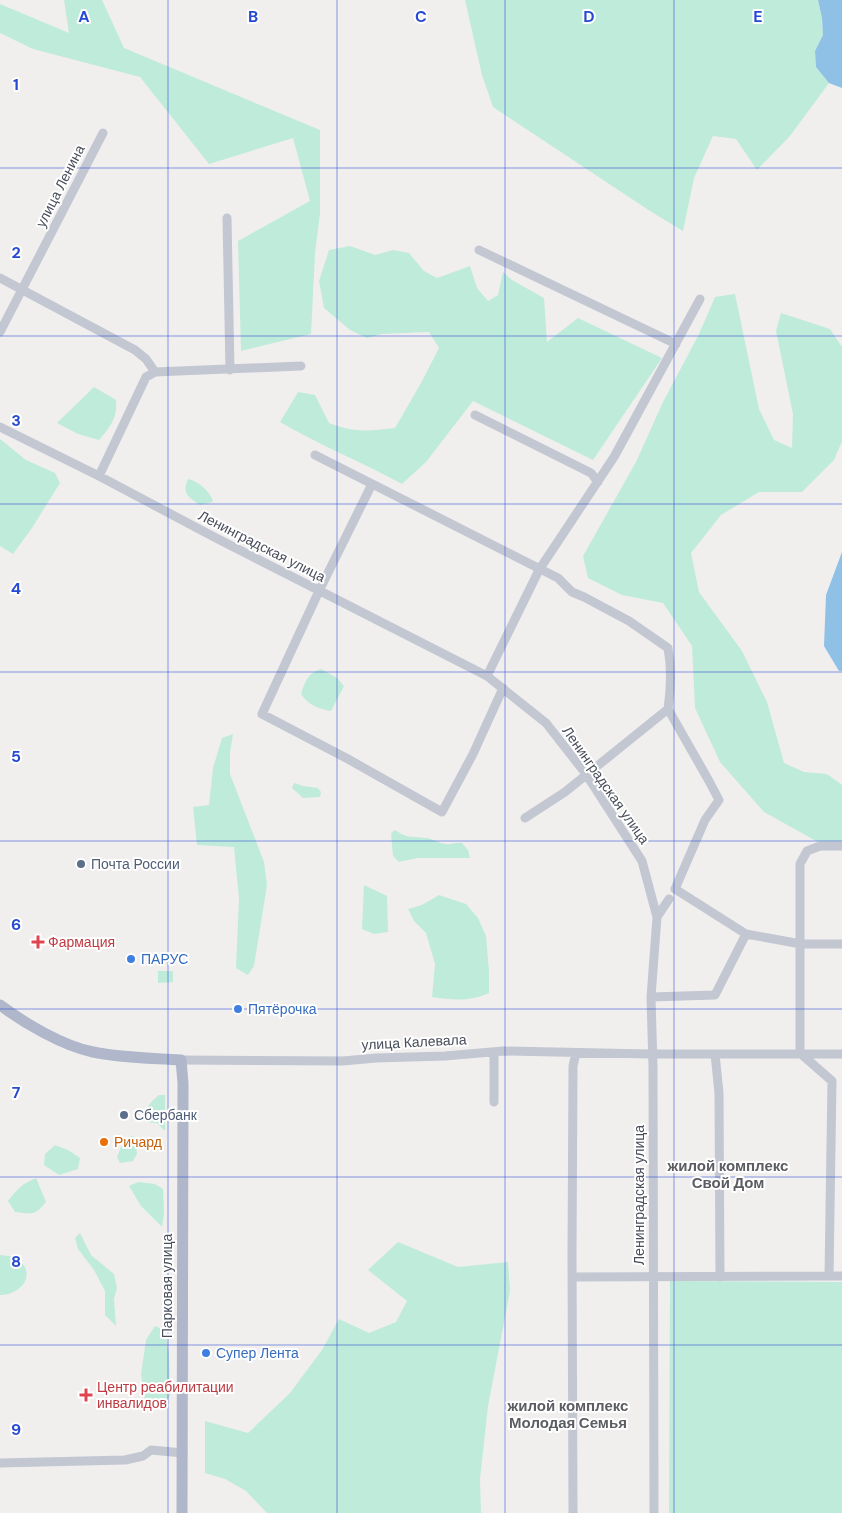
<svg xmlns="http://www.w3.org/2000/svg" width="842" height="1513" font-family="'DM Sans',sans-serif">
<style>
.green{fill:#bfebda}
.water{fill:#8fc0e5}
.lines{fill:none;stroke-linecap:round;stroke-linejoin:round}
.minor{stroke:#c3c7d2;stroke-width:9}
.major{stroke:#b0b7cb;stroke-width:11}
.grid{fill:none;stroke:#264ad3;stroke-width:1;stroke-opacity:0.55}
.service-dot{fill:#5c6f8a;stroke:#fff;stroke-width:2}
.health-dot{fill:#e0444e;stroke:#fff;stroke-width:2}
.shop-dot{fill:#3f7fe0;stroke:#fff;stroke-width:2}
.food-dot{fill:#e8710a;stroke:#fff;stroke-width:2}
.labels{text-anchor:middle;stroke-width:4;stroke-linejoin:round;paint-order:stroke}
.street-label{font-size:14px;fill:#484d5a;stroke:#fff}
.service-label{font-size:14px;fill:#4e5e75;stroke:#fff;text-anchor:start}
.health-label{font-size:14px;fill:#be3a42;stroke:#fff;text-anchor:start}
.shop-label{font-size:14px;fill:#366cbe;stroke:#fff;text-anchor:start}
.food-label{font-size:14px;fill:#c56008;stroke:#fff;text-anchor:start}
.neighbourhood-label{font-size:15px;font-weight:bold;fill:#5b5d63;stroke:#fff}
.grid-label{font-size:16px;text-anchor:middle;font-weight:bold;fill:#264ad3;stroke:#fff;stroke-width:4;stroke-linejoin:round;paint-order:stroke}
</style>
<rect width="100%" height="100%" fill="#f1efee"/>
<path class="green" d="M64 0H102L124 48 320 130V213L315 254 311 334 241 351 238 241 310 201 293 138 209 164 140 77 33 49 0 33V4L69 33Z
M465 0H818L822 18 823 35 815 51 816 67 829 83 790 136 757 170 736 139 713 136 694 178 683 231 650 211 493 107 482 75Z
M350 246 375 255 393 250 409 253 424 271 437 278 470 266 477 288 488 301 498 295 503 272 512 280 544 298 547 342 578 318 662 358 593 460 473 401 426 462 402 484C362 462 319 445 280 422L298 392 315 395 329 423C355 433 367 431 395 428L421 383 439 348 429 332 381 334 367 338 350 330 324 308 319 281 329 250Z
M735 294 759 409 774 440 792 448 793 414 776 331 781 313 830 329 842 347V441L834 460 802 492H759L721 515 691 553 699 592 742 651 767 702 784 763 804 772 827 774 842 785V841H816L764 812 720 762 695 708 692 646 663 603 622 595 588 578 583 556 636 462 663 402 699 334 715 297Z
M94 387 116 400C118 418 110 427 99 440L78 434 57 423Z
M0 439 26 460 55 473 60 483 32 528 13 554 0 546Z
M188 479C199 482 207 489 213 500L212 502 200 505C187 496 182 494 188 479Z
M321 669 337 678 344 686 331 711C319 709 308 705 301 694 305 681 308 673 321 669Z
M233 734 230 753V774L264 862 267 885 254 966 248 975 236 968 239 898 234 847 197 845 193 807 209 805 213 768 222 738Z
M294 783 303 786 318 788 321 792 320 797 303 798 292 788Z
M395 830C408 839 412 836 426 838 433 838 439 844 446 844 451 845 456 842 462 843L468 850 470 858H417L399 862 393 856 391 833Z
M364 885 387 896 388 932 374 934 362 929Z
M439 895 466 904 478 918 486 936 489 971V993C469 1002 453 1000 432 997L435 964 426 933 414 921 408 909 422 905Z
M158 971H173V982L158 983Z
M159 1095H165V1131L157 1123 147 1122 145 1111 152 1101Z
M131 1136 135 1137 137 1154 133 1161 120 1163 117 1157 121 1147Z
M55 1145 68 1150 80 1158 78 1169 59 1175 44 1165 45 1154Z
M36 1178 46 1202C35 1216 32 1214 15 1212L8 1201C16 1190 23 1183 36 1178Z
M138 1182 155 1184 163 1189 164 1212 162 1227 141 1206 129 1186Z
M80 1233 91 1255 114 1274 117 1288 114 1299 116 1326 105 1315V1291L94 1270 78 1249 75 1238Z
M398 1242 458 1267 508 1262 510 1291 488 1406 480 1479 481 1513H267L246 1491 225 1479 205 1473V1421L248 1433 290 1393 322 1350 339 1319 369 1333 396 1322 407 1301 368 1270Z
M0 1255 16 1257C19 1260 25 1265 26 1270 30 1285 13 1295 0 1295Z
M670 1281 842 1282V1513H669Z
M155 1326 165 1330 169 1354 170 1396 162 1409 145 1403 141 1374 146 1340Z"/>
<path class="water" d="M818 0H842V88L829 83 816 67 815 51 823 35 822 18Z
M842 552V671H839L824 646 826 595Z"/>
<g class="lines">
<path class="minor" d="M227 218 230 370
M479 250 676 344
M0 278 135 350 146 359 155 372
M0 332 103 133
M475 415 591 473 598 482
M0 427 99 476 216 538 487 676 546 723 586 774 642 861 657 917 651 997 653 1067 654 1513
M315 455 558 578 572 592 584 597 629 621 668 648C672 669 671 688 668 709L565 792 525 818
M99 476 146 377 155 372 301 366
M372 484 319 591 262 714 348 759 442 812 473 754 503 688
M487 676 539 570 614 457 700 299
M668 709 709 781 719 800 705 820 675 889 746 934 801 944H842
M842 846H820L807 851 800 864V1053L832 1081 829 1276H842
M657 917 669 899
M651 997 715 995 746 934
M494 1052V1102
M715 1054 719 1093 720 1277
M181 1060 343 1061 376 1058 445 1056 503 1051 650 1054H842
M572 1277 829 1276
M0 1463 125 1460 143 1456 151 1450 183 1453
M573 1513 572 1254 573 1066 576 1053"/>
<path class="major" d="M0 1005C24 1023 63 1046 93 1052 120 1058 153 1058 181 1060L183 1083 182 1513"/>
</g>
<path class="grid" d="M168 0V1513M337 0V1513M505 0V1513M674 0V1513M0 168H842M0 336H842M0 504H842M0 672H842M0 841H842M0 1009H842M0 1177H842M0 1345H842"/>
<g class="service-dot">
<circle cx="81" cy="864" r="5"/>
<circle cx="124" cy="1115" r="5"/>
</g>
<g class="health-dot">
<path d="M35.5 934.5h5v5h5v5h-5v5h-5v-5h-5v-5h5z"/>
<path d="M83.5 1387.5h5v5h5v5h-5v5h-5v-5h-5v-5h5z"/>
</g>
<g class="shop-dot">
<circle cx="131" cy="959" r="5"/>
<circle cx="238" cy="1009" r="5"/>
<circle cx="206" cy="1353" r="5"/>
</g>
<circle class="food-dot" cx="104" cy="1142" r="5"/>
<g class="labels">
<g class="street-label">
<text transform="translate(60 186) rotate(-63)" y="5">улица Ленина</text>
<text transform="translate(262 546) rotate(27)" y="5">Ленинградская улица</text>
<text transform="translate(606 785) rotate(55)" y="5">Ленинградская улица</text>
<text transform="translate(414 1042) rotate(-3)" y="5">улица Калевала</text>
<text transform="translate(639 1195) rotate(-90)" y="5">Ленинградская улица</text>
<text transform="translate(167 1286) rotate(-90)" y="5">Парковая улица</text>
</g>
<g class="service-label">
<text x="91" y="869">Почта России</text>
<text x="134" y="1120">Сбербанк</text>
</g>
<g class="health-label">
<text x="48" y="947">Фармация</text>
<text x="97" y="1392">Центр реабилитации<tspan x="97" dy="16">инвалидов</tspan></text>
</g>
<g class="shop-label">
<text x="141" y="964">ПАРУС</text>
<text x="248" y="1014">Пятёрочка</text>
<text x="216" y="1358">Супер Лента</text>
</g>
<g class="food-label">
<text x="114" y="1147">Ричард</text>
</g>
<g class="neighbourhood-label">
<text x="728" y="1171">жилой комплекс<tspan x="728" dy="17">Свой Дом</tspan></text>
<text x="568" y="1411">жилой комплекс<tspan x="568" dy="17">Молодая Семья</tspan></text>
</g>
</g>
<g class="grid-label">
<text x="84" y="22">A</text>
<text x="253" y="22">B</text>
<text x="421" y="22">C</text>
<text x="589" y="22">D</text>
<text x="758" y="22">E</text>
<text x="16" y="90">1</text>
<text x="16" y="258">2</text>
<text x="16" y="426">3</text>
<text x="16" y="594">4</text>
<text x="16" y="762">5</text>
<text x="16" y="930">6</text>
<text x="16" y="1098">7</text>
<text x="16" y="1267">8</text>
<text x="16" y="1435">9</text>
</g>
</svg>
